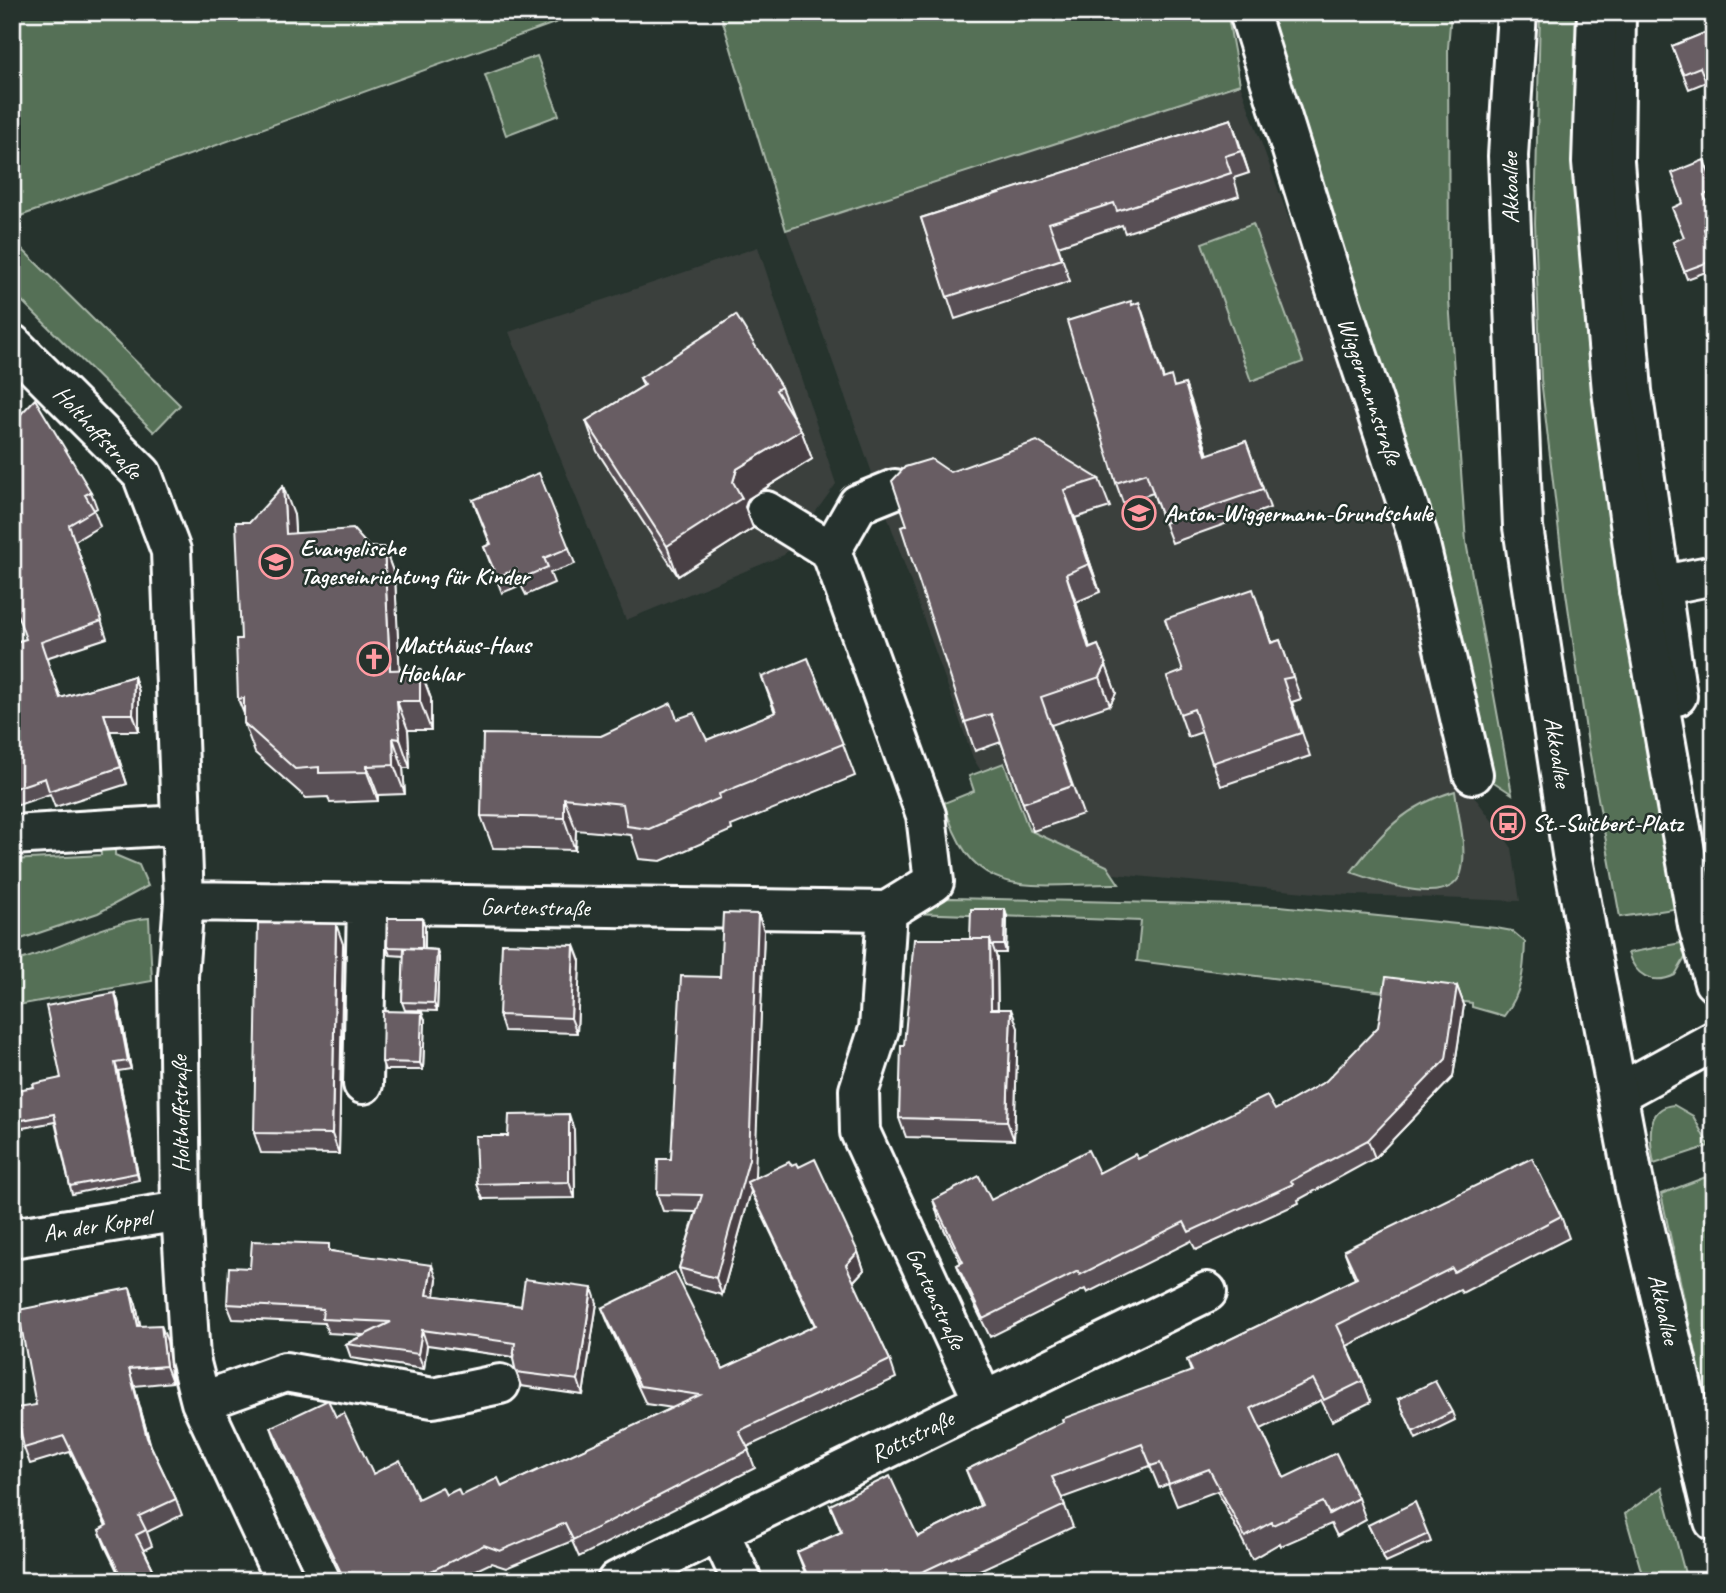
<svg xmlns="http://www.w3.org/2000/svg" width="1726" height="1593" font-family="Caveat,sans-serif">
<style>
.built{fill:#3a403d}
.green{fill:#557056;stroke:#aab8aa;stroke-width:2}
.lines{fill:none;stroke-linecap:round;stroke-linejoin:round}
.minor-casing{stroke:#fff;stroke-width:44}
.major-casing{stroke:#fff;stroke-width:44}
.minor{stroke:#26332d;stroke-width:38}
.major{stroke:#26332d;stroke-width:38}
.wall{fill:#595055;stroke:#fff;stroke-width:2}
.shaded-wall{fill:#484145;stroke:#fff;stroke-width:2}
.building{fill:#675d63;stroke:#fff;stroke-width:2}
.labels{text-anchor:middle;stroke-width:5;stroke-linejoin:round;paint-order:stroke}
.street-label{font-size:24px;fill:#fff;stroke:#26332d}
.poi-label{font-size:24px;font-weight:bold;fill:#fff;stroke:#26332d;text-anchor:start}
</style>
<rect width="100%" height="100%" fill="#26332d"/>
<filter id="ink" filterUnits="userSpaceOnUse"><feTurbulence type="fractalNoise" baseFrequency=".0143" numOctaves="2"/><feDisplacementMap in="SourceGraphic" scale="14" xChannelSelector="R" yChannelSelector="G"/><feConvolveMatrix kernelMatrix="1 2 1 2 8 2 1 2 1" color-interpolation-filters="sRGB"/></filter>
<g filter="url(#ink)">
<path class="built" d="M1240 84 1356 404 1407 561 1468 788 1512 848 1520 901 1327 894 1040 867 973 758 786 230Z
M758 247 836 484 784 555 626 620 509 332Z"/>
<path class="green" d="M12 12H585L12 219Z
M720 12H1227L1240 84 786 230Z
M1270 12H1451L1448 48 1449 300 1466 542 1512 794 1480 773 1418 510Z
M1540 12H1585L1680 908 1620 917 1588 744 1566 593 1541 379 1535 223Z
M537 56 559 115 506 135 485 75Z
M1253 224 1303 362 1251 381 1202 243Z
M19 246 180 405 154 432 12 291V251Z
M1004 763 1029 830 1107 866 1119 884C1031 883 973 906 944 803L974 791 969 776Z
M1455 791C1458 815 1468 849 1461 873 1449 910 1375 880 1351 872 1382 832 1404 806 1455 791Z
M115 839V855L139 865 148 886 98 913 12 942V860L101 855 100 840Z
M952 898 1280 906 1496 928 1512 931 1525 942C1524 971 1522 993 1504 1016L1472 1007V1003L1137 961 1141 921 913 913 936 899Z
M149 918 152 981 12 1006V962C59 951 102 922 149 918Z
M1686 942 1685 958 1675 975C1652 986 1635 975 1628 953Z
M1674 1105 1693 1116 1709 1146 1654 1164C1650 1143 1644 1107 1674 1105Z
M1714 1174V1436L1661 1194Z
M1662 1487 1687 1581H1644L1625 1514Z"/>
<g class="lines">
<defs>
<path id="minor" d="M1249 12 1328 266 1418 536 1473 774
M1616 12 1614 161 1632 391 1677 696
M12 344 142 474 171 551 184 901 178 976 181 1211 190 1359 201 1402 285 1581
M766 511 831 551
M1639 590 1714 575
M12 835 180 825
M184 901 887 911 934 882 926 815 831 551 858 504 895 489
M887 911 879 1029 859 1090 860 1132 983 1400
M363 1084 367 905
M1619 1093 1714 1041
M12 1238 181 1211
M201 1402 285 1372 433 1398 500 1384
M719 1531 742 1581
M617 1581 1207 1292"/>
<path id="major" d="M1517 12 1508 156 1523 527 1572 854 1635 1188 1714 1521
M1597 12 1592 162 1612 391 1639 590 1698 925 1714 982"/>
</defs>
<use href="#minor" class="minor-casing"/>
<use href="#major" class="major-casing"/>
<use href="#minor" class="minor"/>
<use href="#major" class="major"/>
</g>
<path class="wall" d="M1714 12V103L1706 82 1689 89 1672 46 1712 30Z
M1231 119 1249 173 1234 178 1239 196 1125 233 1122 225 1058 246 1070 281 955 319 921 218Z
M1714 187V200L1707 203 1714 220V234L1707 237 1714 252V269L1687 279 1673 242 1684 238 1683 203Z
M1132 304 1146 322 1163 379 1174 387 1185 384 1208 455 1246 441 1270 508 1172 543 1153 493 1123 503 1116 483Z
M640 378 781 387 792 414 801 430 812 459 748 499 745 507 753 528 678 576 597 451 586 421 643 386Z
M12 407 91 492 97 508 94 510 100 526 75 541 107 638 46 658 61 698 134 676 139 692V731H110L127 784 55 807 50 794 18 805 14 796H12V643L26 639 16 577 12 570Z
M950 472 1099 479 1110 507 1075 518 1100 592 1076 602 1090 648 1098 645 1116 693 1110 705 1051 725 1083 814 1033 831 1001 742 975 751 965 722 907 525Z
M473 500 569 548 575 564 550 573 554 583 526 595 521 585 502 593 484 547 490 544Z
M294 515 295 533 369 547H384L395 577 399 669H420L431 699V730H408L410 768H403L405 794 378 795V801L330 803 328 797 306 798 255 753 244 723V714L238 699 241 639 250 522Z
M1262 612 1272 643 1280 640 1301 699 1292 702 1310 756 1221 786 1202 732 1188 737 1180 714 1183 671Z
M762 677 843 744 855 776 731 826 732 830 661 861 639 859 631 835 576 830 575 850 493 848 481 816 601 736 677 719 707 740 775 713Z
M758 914 764 931 754 1178 791 1165 799 1167 858 1252 864 1270 853 1282 890 1360 896 1378 747 1447 755 1468 579 1557 572 1541 506 1568 491 1563 453 1581H343L277 1444 271 1427 336 1417 373 1474 418 1499 446 1495 461 1496 502 1487 673 1408 646 1404 609 1325 602 1308 723 1369 815 1326 751 1191 722 1295 685 1285 679 1268 696 1212 663 1211 657 1194 671 1159 720 977Z
M1007 917 1006 953H995L997 958 998 1009 1018 1028 1014 1140 906 1137 899 1118 904 1045Z
M425 926V949L437 950 439 958 437 1011 405 1010 402 1002 404 956 390 955 387 947Z
M343 944 339 1154 261 1153 254 1133Z
M580 961 577 1033 504 1031 499 1015Z
M1457 986 1464 1005 1453 1077 1375 1158 1298 1200 1299 1203 1196 1250 1191 1241 1087 1293 1085 1289 990 1337 964 1284 957 1265 961 1263 939 1219 933 1200H991L1099 1173 1275 1110 1326 1081Z
M115 993 118 1001 131 1069 118 1071 139 1180 72 1194 70 1186 55 1122 12 1130V1091L34 1087 61 1078Z
M425 1020 423 1070H385L382 1062Z
M574 1130 575 1198 483 1199 477 1184Z
M1561 1216 1569 1238 1462 1293 1460 1290 1347 1346 1363 1381 1371 1402 1332 1421 1321 1400 1261 1429 1284 1478 1358 1498 1366 1520 1337 1536 1331 1524 1281 1546 1280 1543 1252 1559 1217 1491 1177 1506 1168 1484 1159 1488 1150 1466 1062 1498 1073 1527 956 1581H808L797 1552 841 1532 830 1505 918 1537 980 1506 966 1470 1191 1372 1187 1360 1355 1279 1344 1250Z
M332 1251 437 1279 435 1296 521 1306 597 1303 583 1395 521 1386 516 1372 513 1357 427 1345 424 1369 351 1358 346 1344 364 1335 328 1333 324 1323 233 1319 227 1304 250 1268Z
M136 1304 140 1326 167 1341 172 1382 134 1386 151 1446 176 1499 182 1515 147 1532 152 1546 144 1550 159 1581H122L105 1546 99 1530 106 1526 70 1452 30 1464 24 1448 36 1405Z
M1398 1399 1452 1412 1455 1420 1416 1439Z
M1368 1525 1428 1534 1431 1542 1386 1562Z"/>
<path class="shaded-wall" d="M1231 119 1239 142 1249 173 1241 151Z
M1139 302 1146 322 1170 399 1163 379Z
M1185 384 1192 403 1214 475 1206 455Z
M801 430 812 459 748 499 745 507 753 528 678 576 667 546 733 482 737 469Z
M283 486 294 515 297 563 286 534Z
M1064 490 1075 518 1100 592 1089 564Z
M384 547 395 577 401 699 390 670Z
M1066 574 1076 602 1099 677 1089 649Z
M1106 665 1116 693 1110 705 1100 677Z
M420 669 431 699V730L420 701Z
M134 676 139 692V731L133 714Z
M397 701 408 730 410 768 400 739Z
M104 714 110 731 127 784 121 767Z
M393 738 403 768 405 794 394 765Z
M367 766 378 795V801L367 772Z
M564 798 576 830 575 850 564 818Z
M1005 909 1007 917 1006 953 1004 945Z
M758 914 764 931 755 1176 751 1190 747 1182 751 1191 722 1295 716 1278Z
M422 918 425 926 424 956 422 948Z
M336 924 343 944 339 1154 332 1134Z
M990 939 997 958 998 1028 991 1009Z
M574 945 580 961 577 1033 571 1018Z
M437 950 439 958 437 1011 434 1003Z
M1457 986 1464 1005 1453 1077 1375 1158 1368 1140Z
M115 993 118 1001 131 1069 128 1061Z
M1011 1009 1018 1028 1014 1140 1007 1121Z
M422 1012 425 1020 423 1070 420 1063Z
M115 1063 118 1071 139 1180 137 1173Z
M569 1114 574 1130 575 1198 569 1182Z
M858 1252 864 1270 852 1283 846 1265Z
M432 1265 437 1279 432 1310 427 1295Z
M130 1288 136 1304 144 1343 138 1326Z
M592 1288 597 1303 583 1395 578 1380Z
M161 1325 167 1341 172 1382 166 1366Z
M422 1330 427 1345 424 1369 418 1354Z
M129 1369 134 1386 153 1455 147 1438Z"/>
<path class="building" d="M1707 12H1714V102L1700 67 1683 74 1672 46 1712 30Z
M1231 119 1241 151 1225 156 1231 173 1117 211 1114 203 1049 223 1062 259 947 297 921 218Z
M1704 160 1714 187V191L1704 195 1714 220V225L1704 229 1714 252V260L1684 271 1673 242 1684 237 1672 208 1683 203 1672 173Z
M1131 301 1132 305 1139 302 1163 379 1171 376 1174 387 1185 384 1206 455 1246 441 1263 489 1164 523 1146 473 1116 483 1067 321Z
M736 315 781 387 776 390 801 430 737 469 733 482 742 498 667 546 586 421 645 385 640 378Z
M35 399 91 492 85 495 94 510 69 525 102 621 41 642 60 698 134 676 133 714H104L121 767 49 791 45 778 12 789V643L26 639 12 600V579L20 576 12 564V407L20 415Z
M1037 441 1099 479 1064 490 1089 564 1066 574 1089 649 1098 645 1106 665 1100 677 1041 697 1072 786 1023 803 991 714 965 722 901 527 907 525 892 481 905 467 931 459 950 472Z
M539 473 569 548 544 558 548 567 520 579 516 569 497 577 484 547 491 544 473 500Z
M283 486 286 534 353 529 369 547H384L390 670 420 669V701H397L400 739 393 738 394 765 367 766V772L319 773V767L295 769 244 723V698L238 699 236 639H241L236 522H250Z
M1253 589 1271 643 1280 640 1293 677 1283 679 1301 733 1212 763 1194 709 1180 714 1167 677 1183 671 1165 619Z
M808 658 843 744 719 794 720 798 649 829 627 826 623 804 564 798V818L481 816 483 734 601 736 671 703 677 719 694 713 707 740 776 712 762 677Z
M971 909H1005L1004 945H992L990 939H970Z
M723 913 758 914 749 1159 716 1278 679 1268 702 1195 657 1194 658 1159H671L681 976 720 977Z
M388 918H422V948L387 947Z
M258 923 336 924 332 1134 254 1133Z
M914 939H990L991 1009H1011L1007 1121 899 1118 901 1045H904Z
M502 943 574 945 571 1018 499 1015Z
M404 948 437 950 434 1003 402 1002Z
M1386 977 1457 986 1446 1059 1368 1140 1291 1181 1293 1184 1189 1232 1184 1222 1080 1275 1078 1271 983 1319 957 1265 963 1262 933 1200 979 1176 991 1200 1088 1150 1099 1173 1135 1154 1138 1159 1267 1096 1275 1110 1326 1081 1378 1027Z
M115 993 128 1061 115 1063 137 1173 70 1186 54 1114 12 1122V1091L34 1087 33 1084 61 1078 46 1006Z
M383 1011 422 1012 420 1063 382 1062Z
M569 1114V1182L477 1184 475 1136H508L509 1115Z
M1532 1158 1561 1216 1454 1272 1452 1268 1337 1325 1363 1381 1324 1400 1313 1379 1251 1408 1284 1478 1336 1453 1358 1498 1329 1514 1323 1502 1273 1525 1272 1522 1245 1537 1209 1469 1169 1484 1160 1463 1151 1466 1142 1444 1052 1477 1065 1505 903 1581H810L797 1552 842 1532 830 1505 890 1476 918 1537 982 1505 966 1470 1063 1422 1062 1419 1192 1371 1187 1360 1357 1278 1344 1250Z
M815 1159 858 1252 846 1265 890 1360 739 1431 749 1450 573 1540 565 1523 500 1551 484 1545 421 1576 423 1581H345L271 1427 328 1400 336 1417 344 1413 373 1474 400 1460 418 1499 442 1487 446 1495 458 1489 461 1496 498 1478 502 1487 700 1395 640 1386 602 1308 675 1272 723 1369 816 1325 747 1182 789 1162 791 1165 797 1163 799 1167Z
M252 1241 329 1244V1251L432 1265 427 1295 521 1306 525 1279 592 1288 578 1380 516 1372 513 1359 515 1343 422 1330 418 1354 346 1344 391 1322 322 1319 323 1309 227 1304 229 1267 250 1268Z
M130 1288 138 1326 161 1325 166 1366 129 1369 147 1438 176 1499 139 1516 146 1530 136 1535 159 1581H123L99 1530 107 1525 64 1436 24 1448 16 1408 36 1405 18 1310Z
M1435 1381 1452 1412 1413 1432 1398 1399Z
M1415 1502 1428 1534 1383 1555 1368 1525Z
M1601 1573 1604 1581H1585Z"/>
</g>
<defs>
<symbol id="school-ring" viewBox="-11 -11 22 22"><circle r="9.5" fill="#26332d" stroke="#ff9aa2" stroke-width="1.5"/><path d="M0-5L7-2L0 1L-7-2ZM-4 1L0 2.5L4 1V4Q0 6-4 4Z" fill="#ff9aa2"/></symbol>
<symbol id="church-ring" viewBox="-11 -11 22 22"><circle r="9.5" fill="#26332d" stroke="#ff9aa2" stroke-width="1.5"/><path d="M-1.2-6h2.4v3.5h3.3v2.4h-3.3V6h-2.4V-.1h-3.3v-2.4h3.3Z" fill="#ff9aa2"/></symbol>
<symbol id="bus-ring" viewBox="-11 -11 22 22"><circle r="9.5" fill="#26332d" stroke="#ff9aa2" stroke-width="1.5"/><path d="M-5-6H5V4H4V6H2V4H-2V6H-4V4H-5ZM-3.5-4V0h7V-4ZM-3.5 1.2v1.5H-2V1.2ZM2 1.2v1.5H3.5V1.2Z" fill="#ff9aa2"/></symbol>
</defs>
<g fill-rule="evenodd">
<use href="#school-ring" x="1120" y="494" width="38" height="38"/>
<use href="#school-ring" x="257" y="543" width="38" height="38"/>
<use href="#church-ring" x="355" y="640" width="38" height="38"/>
<use href="#bus-ring" x="1489" y="804" width="38" height="38"/>
</g>
<g class="labels">
<g class="street-label">
<text transform="translate(1510 188) rotate(-91)" y="8">Akkoallee</text>
<text transform="translate(1370 391) rotate(71)" y="8">Wiggermannstraße</text>
<text transform="translate(98 432) rotate(47)" y="8">Holthoffstraße</text>
<text transform="translate(1558 752) rotate(81)" y="8">Akkoallee</text>
<text transform="translate(535 907) rotate(1)" y="8">Gartenstraße</text>
<text transform="translate(180 1114) rotate(-91)" y="8">Holthoffstraße</text>
<text transform="translate(97 1225) rotate(-9)" y="8">An der Koppel</text>
<text transform="translate(936 1298) rotate(65)" y="8">Gartenstraße</text>
<text transform="translate(1664 1309) rotate(77)" y="8">Akkoallee</text>
<text transform="translate(912 1436) rotate(-26)" y="8">Rottstraße</text>
</g>
<g class="poi-label">
<text x="1164" y="521">Anton-Wiggermann-Grundschule</text>
<text x="300" y="556">Evangelische<tspan x="300" dy="28">Tageseinrichtung für Kinder</tspan></text>
<text x="398" y="653">Matthäus-Haus<tspan x="398" dy="28">Hochlar</tspan></text>
<text x="1532" y="831">St.-Suitbert-Platz</text>
</g>
</g>
<rect width="1726" height="1593" fill="none" stroke="#26332d" stroke-width="42"/>
<rect x="21" y="21" width="1684" height="1551" fill="none" stroke="#fff" stroke-width="2.5" filter="url(#ink)"/>
</svg>
